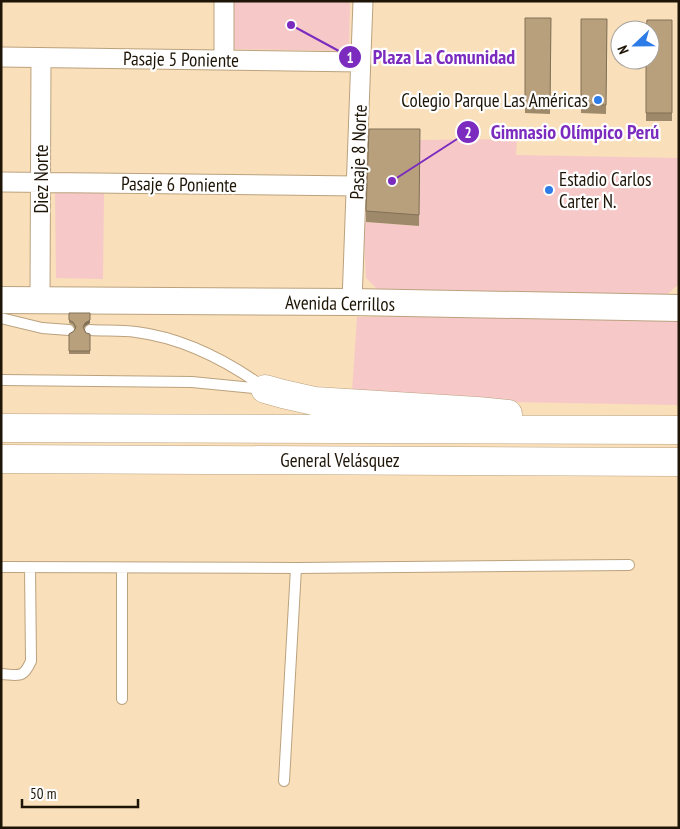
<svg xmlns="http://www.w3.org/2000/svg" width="680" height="829" font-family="'PT Sans Narrow',sans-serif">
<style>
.green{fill:#f6c8c8}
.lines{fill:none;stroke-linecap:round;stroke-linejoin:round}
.lane-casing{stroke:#bba27e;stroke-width:12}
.street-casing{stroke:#bba27e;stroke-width:21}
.secondary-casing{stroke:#bba27e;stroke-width:28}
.highway-casing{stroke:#bba27e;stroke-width:29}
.lane{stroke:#fff;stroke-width:10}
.street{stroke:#fff;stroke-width:19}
.secondary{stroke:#fff;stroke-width:26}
.highway{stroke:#fff;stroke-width:28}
.wall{fill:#9e8a6b}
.shaded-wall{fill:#817057}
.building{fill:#b8a07c;stroke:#817057}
.poi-dot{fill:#2d7ce8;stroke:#fff;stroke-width:2}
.labels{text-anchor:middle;stroke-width:4.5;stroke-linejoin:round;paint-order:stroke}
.street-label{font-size:19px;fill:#1e1507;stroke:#fff}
.poi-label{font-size:19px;fill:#1e1507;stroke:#fff;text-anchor:end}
.leader{fill:none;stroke:#7b2cbf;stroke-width:2}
.callout-dot{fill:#7b2cbf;stroke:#fff;stroke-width:2}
.mark-label{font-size:15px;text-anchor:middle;font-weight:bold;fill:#fff}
.callout-label{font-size:20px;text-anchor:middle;font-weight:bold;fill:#7b2cbf;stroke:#fff;stroke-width:4.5;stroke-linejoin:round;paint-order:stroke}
</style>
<rect width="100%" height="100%" fill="#f9dfba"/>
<path class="green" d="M233 1H350L349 51 233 49Z
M517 139 516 155 679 158V284L663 298 380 292 366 278 363 222 419 226 420 140Z
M55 193H104L103 279 56 278Z
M679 315V405L450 401 352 392 357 317Z"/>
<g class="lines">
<defs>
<path id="lane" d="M1 318 42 328 69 330
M90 330C105 331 121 330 136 332 184 338 226 360 265 388
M1 380 192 382 264 389
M1 567 296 568 629 565
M122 568V699
M1 674C19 675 23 679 31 661L30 567
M284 781 296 568"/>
<path id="street" d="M1 57 361 62
M224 60V1
M1 182 357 186
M40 300 41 58
M352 302 363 1"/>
<path id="secondary" d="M1 300 352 302 679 308"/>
<path id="highway" d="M265 389 283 394 314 401 477 411 508 414
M1 428 679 430
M1 459 679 462"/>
</defs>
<use href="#lane" class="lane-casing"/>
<use href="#street" class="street-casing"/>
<use href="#secondary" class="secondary-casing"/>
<use href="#highway" class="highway-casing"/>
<use href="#lane" class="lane"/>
<use href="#street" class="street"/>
<use href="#secondary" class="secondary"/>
<use href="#highway" class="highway"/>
</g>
<path class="wall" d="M525 18H551L550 114 525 113Z
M581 19H607L606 114 581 113Z
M672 20V121H646V60Z
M420 129 419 226 366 222V211Z
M69 313 90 323 85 326 84 328 86 333 90 334V354H69V334L74 331 75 329 73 325 69 323Z"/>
<path class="shaded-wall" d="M90 320V323L85 326 83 330 85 323Z"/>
<path class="building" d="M525 18H551L550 105H525Z
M581 19H607L606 105H581Z
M647 20H672V113H646V60H650V30H646Z
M369 129H420L419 215 366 211Z
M69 313H90V320L85 323 83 327 86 333 90 334V351H69V334L74 331 76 327 73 322 69 320Z"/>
<g class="poi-dot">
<circle cx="598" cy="100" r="5"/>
<circle cx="549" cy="190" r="5"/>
</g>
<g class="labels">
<g class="street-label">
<text transform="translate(181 59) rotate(1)" y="7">Pasaje 5 Poniente</text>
<text transform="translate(358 152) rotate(-88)" y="7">Pasaje 8 Norte</text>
<text transform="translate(41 179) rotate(-90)" y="7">Diez Norte</text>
<text transform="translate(179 184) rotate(1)" y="7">Pasaje 6 Poniente</text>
<text transform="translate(340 303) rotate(1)" y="7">Avenida Cerrillos</text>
<text x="340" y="467">General Velásquez</text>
</g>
<g class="poi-label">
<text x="588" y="107">Colegio Parque Las Américas</text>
<text x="559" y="186" text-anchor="start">Estadio Carlos<tspan x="559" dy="22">Carter N.</tspan></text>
</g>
</g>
<path class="leader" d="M291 25L350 57M392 181L468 132"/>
<g class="callout-dot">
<circle cx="291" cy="25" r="5"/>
<circle cx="392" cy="181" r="5"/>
<circle cx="350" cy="57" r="12"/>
<circle cx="468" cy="132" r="12"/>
</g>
<g class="mark-label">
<text x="350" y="63">1</text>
<text x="468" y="138">2</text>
</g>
<g class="callout-label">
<text x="444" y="64">Plaza La Comunidad</text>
<text x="575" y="139">Gimnasio Olímpico Perú</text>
</g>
<rect width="680" height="829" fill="none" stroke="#1e1507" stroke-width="5"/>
<g transform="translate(635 45) rotate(248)"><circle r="24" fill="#ffffff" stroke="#a5a19c"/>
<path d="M0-4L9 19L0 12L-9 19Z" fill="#2d7ce8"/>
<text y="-8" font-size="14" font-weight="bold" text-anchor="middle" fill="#1e1507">N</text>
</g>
<path d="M22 799v8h116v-8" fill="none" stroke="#1e1507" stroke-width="2.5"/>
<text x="30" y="799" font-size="15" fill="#1e1507" stroke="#ffffff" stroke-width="4" paint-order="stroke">50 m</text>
</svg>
